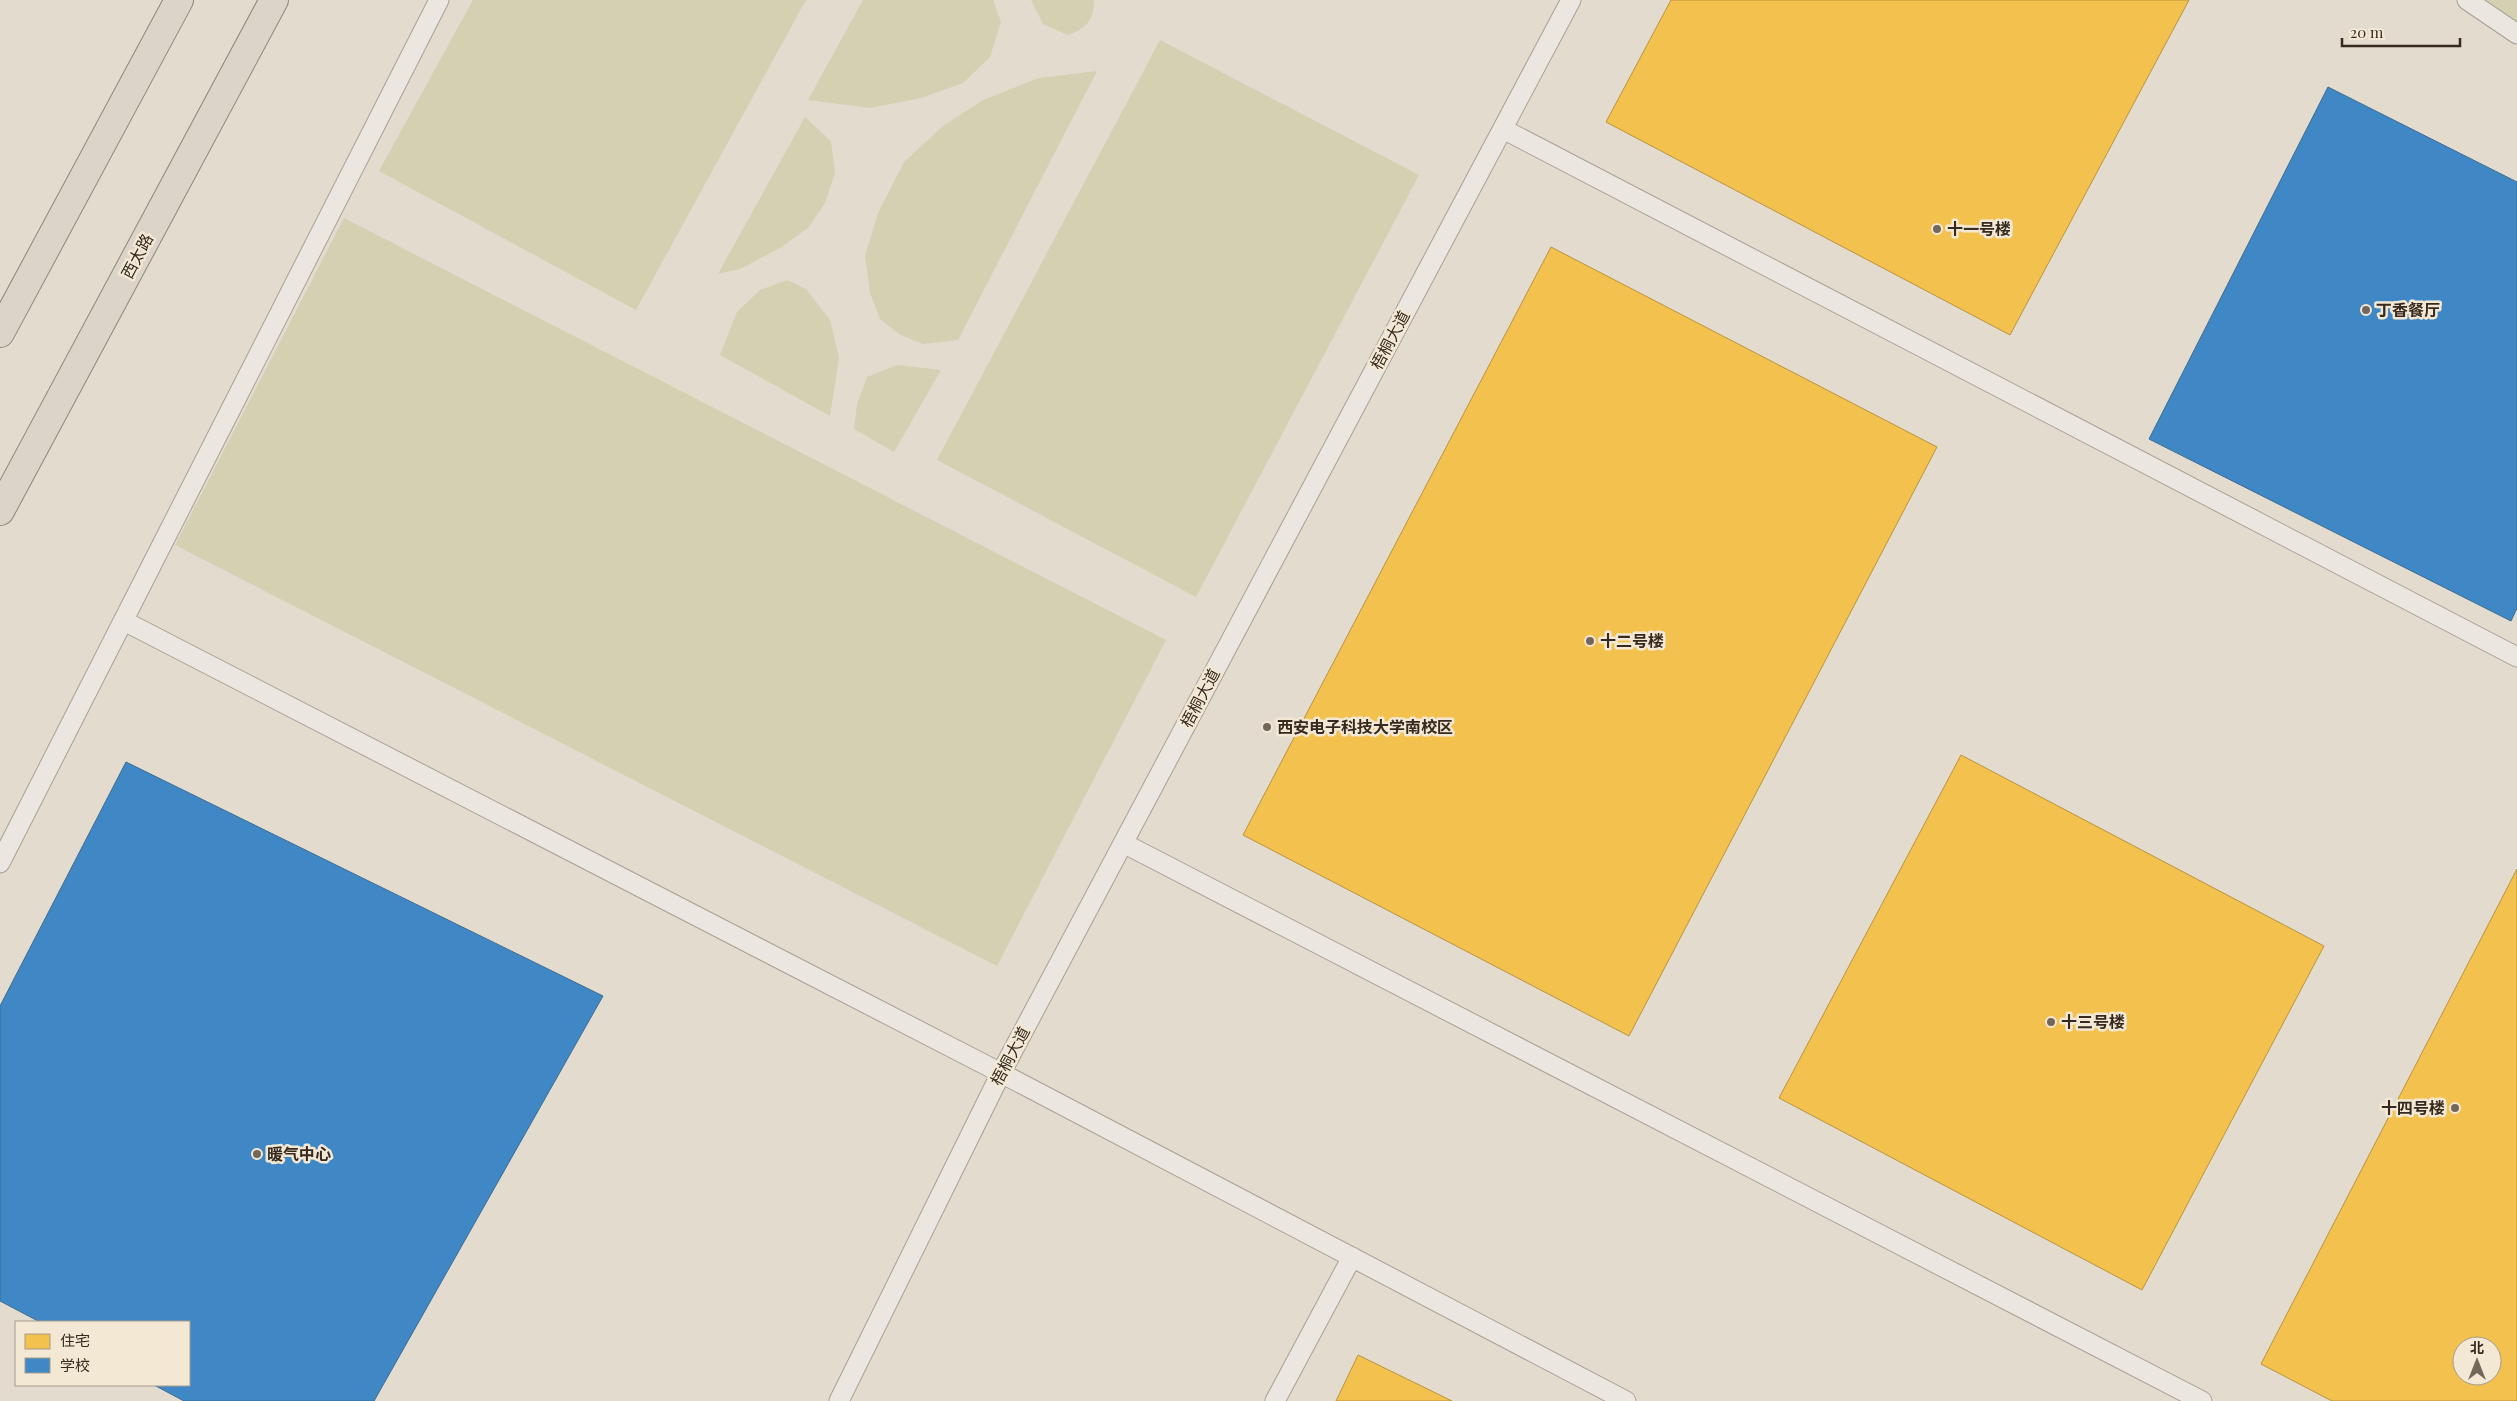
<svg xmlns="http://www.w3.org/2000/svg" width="2517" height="1401" font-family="'Playfair Display','Noto Sans SC',serif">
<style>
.green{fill:#d3d1b1}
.homes{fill:#f2c14e;stroke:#ba9340;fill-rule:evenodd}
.schools{fill:#3f88c5;stroke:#3c6c93}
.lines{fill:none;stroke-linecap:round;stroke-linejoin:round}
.service-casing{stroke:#a8a096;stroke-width:21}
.trunk-casing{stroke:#8e867d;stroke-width:30}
.service{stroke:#ebe6df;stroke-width:19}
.trunk{stroke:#dcd4c8;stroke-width:28}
.poi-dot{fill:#73675c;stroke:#f3e8d4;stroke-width:2}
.labels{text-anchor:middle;stroke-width:5;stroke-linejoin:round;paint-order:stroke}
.poi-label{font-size:16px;font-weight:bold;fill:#36291f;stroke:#f3e8d4;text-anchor:start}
.street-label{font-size:16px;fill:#36291f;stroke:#f3e8d4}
</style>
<rect width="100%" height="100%" fill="#e3dbcd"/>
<path class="green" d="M473 0H806L636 310 379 171Z
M863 0H993L1001 22 990 57 963 83 921 98 870 108 808 100Z
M1031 0H1094C1094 21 1086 28 1068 35L1043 24Z
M2467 0H2517V34Z
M1160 40 1419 175 1196 597 937 460Z
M1097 71 958 340 923 344 899 334 880 319 870 293 865 256 878 213 904 162 943 126 983 100 1039 78Z
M805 117 831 141 835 173 825 203 808 228 780 248 740 269 718 274Z
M344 218 1166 640 997 966 175 545Z
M787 280 806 289 830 320 839 358 830 416 720 355 737 312 760 290Z
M897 365 941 370 894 452 854 429 857 404 867 377Z"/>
<path class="homes" d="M1671 0H2189L2010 335 1606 122Z
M1551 247 1937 447 1629 1036 1243 835Z
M1961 755 2324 946 2142 1290 1779 1098Z
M2517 869V1401H2332L2261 1364ZM2462 1346H2492V1376H2462Z
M1358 1355 1452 1401H1336Z"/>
<path class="schools" d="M2328 87 2517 182V608L2511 621 2149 439Z
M126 762 603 996 374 1401H184L154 1385H189V1322H40L0 1301V1006Z"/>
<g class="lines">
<defs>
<path id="service" d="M2467 0 2517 34
M1503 129 2517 657
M124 621 1001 1073 1626 1401
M1123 843 2202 1401
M0 863 439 0
M839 1401 1001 1073 1571 0
M1275 1401 1352 1257"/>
<path id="trunk" d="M0 333 179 0
M0 511 274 0"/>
</defs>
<use href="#service" class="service-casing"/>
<use href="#trunk" class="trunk-casing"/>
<use href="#service" class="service"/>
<use href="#trunk" class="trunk"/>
</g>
<g class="poi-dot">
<circle cx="1937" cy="229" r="5"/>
<circle cx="2366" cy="310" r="5"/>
<circle cx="1590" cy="641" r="5"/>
<circle cx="1267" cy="727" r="5"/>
<circle cx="2051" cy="1022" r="5"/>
<circle cx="2455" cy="1108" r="5"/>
<circle cx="257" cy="1154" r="5"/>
</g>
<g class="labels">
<g class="poi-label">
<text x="1947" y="235">十一号楼</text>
<text x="2376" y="316">丁香餐厅</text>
<text x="1600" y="647">十二号楼</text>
<text x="1277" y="733">西安电子科技大学南校区</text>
<text x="2061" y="1028">十三号楼</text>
<text x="2445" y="1114" text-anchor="end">十四号楼</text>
<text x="267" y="1160">暖气中心</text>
</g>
<g class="street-label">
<text transform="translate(137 256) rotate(-62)" y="6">西太路</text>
<text transform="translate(1390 340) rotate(-62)" y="6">梧桐大道</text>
<text transform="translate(1200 698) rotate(-62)" y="6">梧桐大道</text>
<text transform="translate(1010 1056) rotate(-62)" y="6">梧桐大道</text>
</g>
</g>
<rect x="15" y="1321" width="175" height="65" fill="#f3e8d4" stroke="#a79c8c"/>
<rect x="25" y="1334" width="25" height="15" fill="#f2c14e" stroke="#a79c8c"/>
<text x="60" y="1346" font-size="15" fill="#36291f">住宅</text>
<rect x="25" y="1358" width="25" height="15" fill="#3f88c5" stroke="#a79c8c"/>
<text x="60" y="1371" font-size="15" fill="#36291f">学校</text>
<g transform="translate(2477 1361)"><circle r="24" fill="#f3e8d4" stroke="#a79c8c"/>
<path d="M0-4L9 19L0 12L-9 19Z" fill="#73675c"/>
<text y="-8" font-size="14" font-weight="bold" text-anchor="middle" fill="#36291f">北</text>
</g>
<path d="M2342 38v8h118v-8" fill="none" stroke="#36291f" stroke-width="2.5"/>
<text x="2350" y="38" font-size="15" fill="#36291f" stroke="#f3e8d4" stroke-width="4" paint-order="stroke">20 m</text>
</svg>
